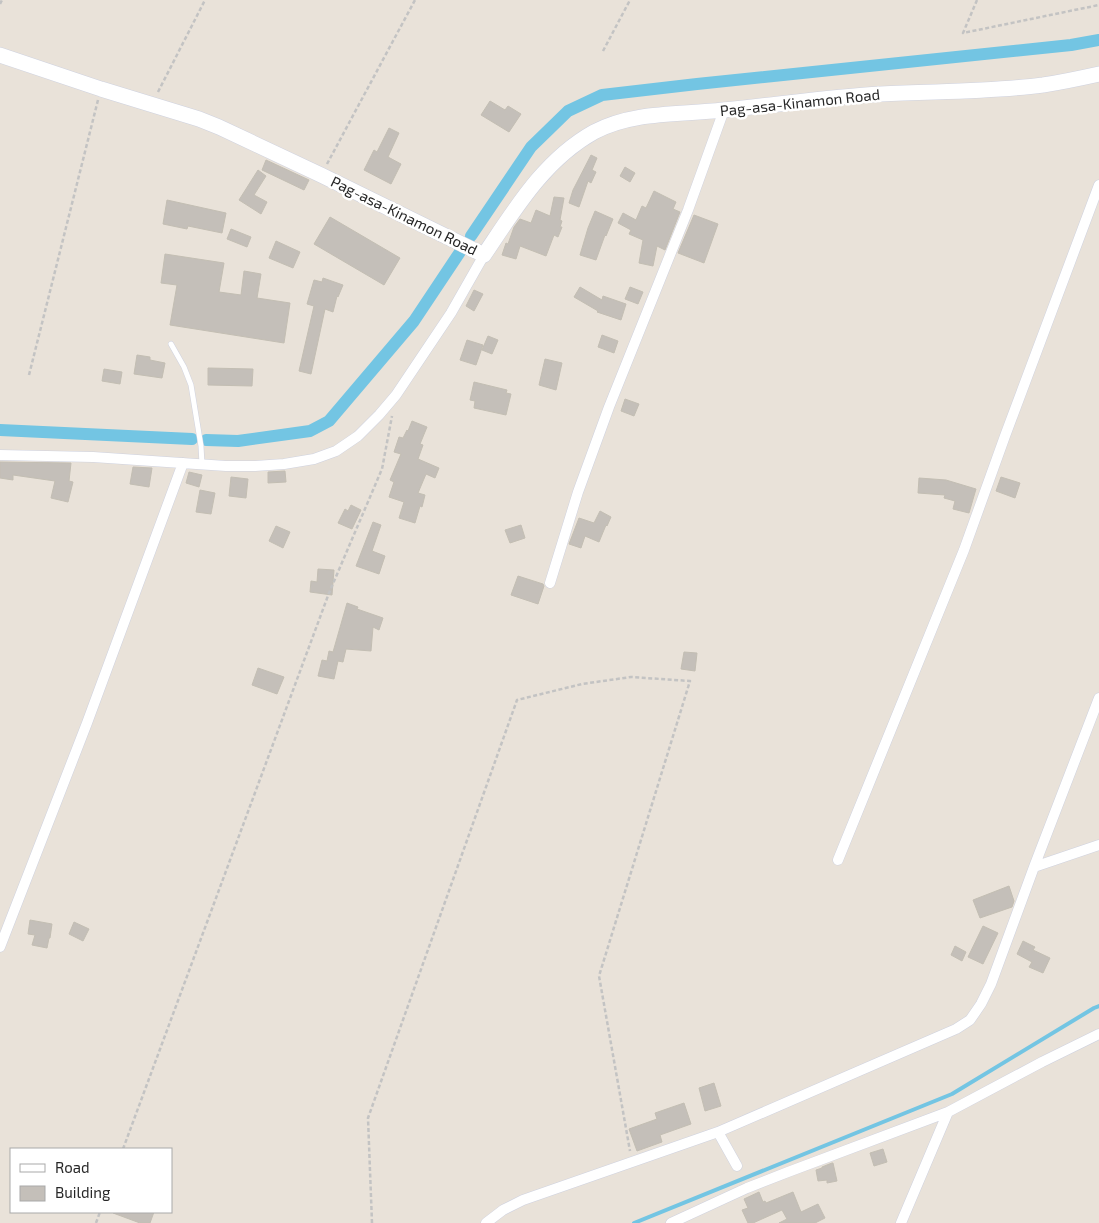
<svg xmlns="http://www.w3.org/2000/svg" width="1099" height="1223" font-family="'Exo 2',sans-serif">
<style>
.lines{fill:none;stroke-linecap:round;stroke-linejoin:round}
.stream{stroke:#73c5e3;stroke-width:4}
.canal{stroke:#73c5e3;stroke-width:12}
.building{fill:#c4bfb9;stroke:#c3beb3}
.lane-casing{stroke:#cfd2df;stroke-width:6}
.street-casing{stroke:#cfd2df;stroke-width:11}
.secondary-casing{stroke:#cfd2df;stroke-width:16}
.path{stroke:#c3c3c3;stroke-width:2.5;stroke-dasharray:4 2.5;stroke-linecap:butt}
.lane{stroke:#fff;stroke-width:5}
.street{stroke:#fff;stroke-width:10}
.secondary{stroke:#fff;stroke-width:15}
.labels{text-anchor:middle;stroke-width:5;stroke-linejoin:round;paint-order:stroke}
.street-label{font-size:15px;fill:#272727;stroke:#fff}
</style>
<rect width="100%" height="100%" fill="#e9e2d9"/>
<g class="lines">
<path class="stream" d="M634 1223 952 1094 1094 1008 1099 1006"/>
<path class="canal" d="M471 236 531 147 568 111 602 95 697 84 1071 45 1099 40
M0 430 192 439
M206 440 238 441 310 431 329 421 414 321 460 252"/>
</g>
<path class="building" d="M490 101 505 110 508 106 521 114 509 132 481 115Z
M389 128 399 133 388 157 401 164 391 184 364 170 374 150 377 152Z
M591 155 597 158 592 170 596 172 591 183 588 181 579 207 569 203 573 190Z
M266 160 309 180 304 190 262 170Z
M625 167 635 173 630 182 620 176Z
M258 170 266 176 254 195 267 202 261 214 239 200Z
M654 191 676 202 673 209 680 212 665 250 657 246 653 266 639 263 643 240 629 234 631 230 618 223 623 213 636 220 642 206 646 208Z
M554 197 564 198 560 220 562 221 560 227H562L558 237 554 235 546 256 520 246 516 259 502 255 506 243 508 244 514 227 520 219 531 223 536 210 550 216Z
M167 200 226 213 222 233 188 226 187 229 163 224Z
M595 211 613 219 606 236 605 235 596 260 580 255 588 228Z
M694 215 718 224 704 263 678 253Z
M330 217 400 258 384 285 314 244Z
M231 229 251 237 247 247 227 239Z
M276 241 300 252 293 268 269 258Z
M165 254 224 263 219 292 241 295 244 271 261 274 257 298 290 303 284 343 170 325 177 285 161 283Z
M323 278 343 285 338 297 337 296 333 312 325 309 311 374 299 371 314 306 307 304 314 280 322 282Z
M580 287 602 300 603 296 626 304 621 320 597 312 598 311 574 297Z
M630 287 643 292 638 304 625 299Z
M474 290 483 294 474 311 466 306Z
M602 335 618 341 614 353 598 347Z
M488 336 498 340 492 354 482 350Z
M467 340 483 345 476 365 460 360Z
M137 355 150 357V360L165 363 162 378 134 374Z
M545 359 562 363 556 390 539 385Z
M208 368 253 369 252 386 208 385Z
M104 369 122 372 120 384 102 381Z
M474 382 507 390 506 393 511 394 506 415 474 408 475 401 470 400Z
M625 399 639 404 634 416 621 411Z
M412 421 427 427 420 444 423 445 418 459 439 468 435 478 426 474 418 493 425 495 422 507 420 506 415 523 399 518 404 502 389 497 394 482 390 480 401 454 394 452 399 437 403 438 407 430 408 431Z
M0 462 71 463 69 481 73 482 68 502 51 498 55 481 13 475V480L0 478Z
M133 467 152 468 149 487 130 484Z
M285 471 286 482 268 483V472Z
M189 472 202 475 199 487 186 483Z
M231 477 248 479 246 498 229 496Z
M1001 477 1020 483 1015 498 996 491Z
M919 478 946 480 976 489 969 513 953 509 955 501 944 498 945 495 918 493Z
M200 490 215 493 211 514 196 512Z
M351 505 361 510 352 529 338 523 345 509 348 511Z
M600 511 611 517 607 526 606 525 599 542 585 536 581 548 569 544 579 518 594 523Z
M373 522 381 525 372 551 385 556 379 574 356 566Z
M521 525 525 538 510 543 505 530Z
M276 526 290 532 283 548 269 541Z
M318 569 334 570 332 595 310 592 311 581 317 582Z
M518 576 543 584 544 586 538 604 511 595Z
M347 603 358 607 357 609 383 618 379 630 373 627 371 651 346 649 343 662 338 661 334 679 318 676 322 660 327 661 329 651 333 652Z
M684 652 697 653 695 671 681 669Z
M258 668 284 677 277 694 252 685Z
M1009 886 1014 901 1012 907 980 918 973 900Z
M30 920 52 924 50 938H49L47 948 32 945 35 935 28 934Z
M74 922 89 929 83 941 69 934Z
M983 926 998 933 983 964 968 957Z
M1023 941 1035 947 1033 950 1050 958 1043 973 1029 967 1032 962 1017 954Z
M955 946 966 952 962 961 951 955Z
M714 1083 721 1106 705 1111 699 1088Z
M684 1103 691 1124 660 1135 662 1142 637 1151 629 1129 657 1119 655 1113Z
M883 1149 887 1162 874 1166 870 1153Z
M832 1163H833L837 1181 827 1183V1180L818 1181 816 1170 822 1168V1167Z
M759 1192 763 1202 765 1201 766 1203 793 1192 801 1212 818 1204 825 1218 815 1223H779L787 1219 782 1210 753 1223H748L742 1210 748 1208 744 1199Z
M113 1212H154L150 1223H140L113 1213Z"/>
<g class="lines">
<defs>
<path id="lane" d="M171 344 184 367 191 385 201 446 202 464"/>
<path id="street" d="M0 455 93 457 226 466H255L284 464 314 459 336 451 358 436 379 415 396 395 451 313 484 255
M550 583 578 492 609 407 688 210 724 110
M838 860 964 550 1005 436 1099 185
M1034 867 1099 845
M0 947 87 723 183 463
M718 1132 737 1166
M486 1223 503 1210 523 1200 718 1132 956 1029 970 1020 981 1004 991 984 1034 867 1099 698
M671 1223 747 1188 788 1172 948 1112 1042 1062 1099 1034
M901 1223 948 1112"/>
<path id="secondary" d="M0 55 101 89 199 119 219 127 321 175 484 255C515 209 544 160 594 132 633 111 680 115 723 110 776 105 828 97 881 94 935 91 990 92 1043 85 1062 82 1081 78 1099 74"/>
</defs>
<use href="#lane" class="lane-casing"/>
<use href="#street" class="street-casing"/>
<use href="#secondary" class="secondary-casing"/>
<path class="path" d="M977 0 963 33 1099 5
M0 4 2 0
M603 51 630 0
M158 92 205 0
M327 164 415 0
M29 375 98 100
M123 1149 329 593 382 469 392 416
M96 1223 100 1212
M372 1223 368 1118 517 700 582 684 631 677 690 681 599 976 630 1151"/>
<use href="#lane" class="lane"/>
<use href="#street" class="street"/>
<use href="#secondary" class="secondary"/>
</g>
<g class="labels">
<g class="street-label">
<text transform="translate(800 103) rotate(-6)" y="5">Pag-asa-Kinamon Road</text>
<text transform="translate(404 216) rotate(26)" y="5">Pag-asa-Kinamon Road</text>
</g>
</g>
<rect x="10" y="1148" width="162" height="65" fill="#ffffff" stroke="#a9a9a9"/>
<rect x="20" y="1164" width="25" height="8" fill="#ffffff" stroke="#a9a9a9"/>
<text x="55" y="1173" font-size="15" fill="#272727">Road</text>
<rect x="20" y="1186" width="25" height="15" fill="#c4bfb9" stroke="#a9a9a9"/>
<text x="55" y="1198" font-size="15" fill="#272727">Building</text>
</svg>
